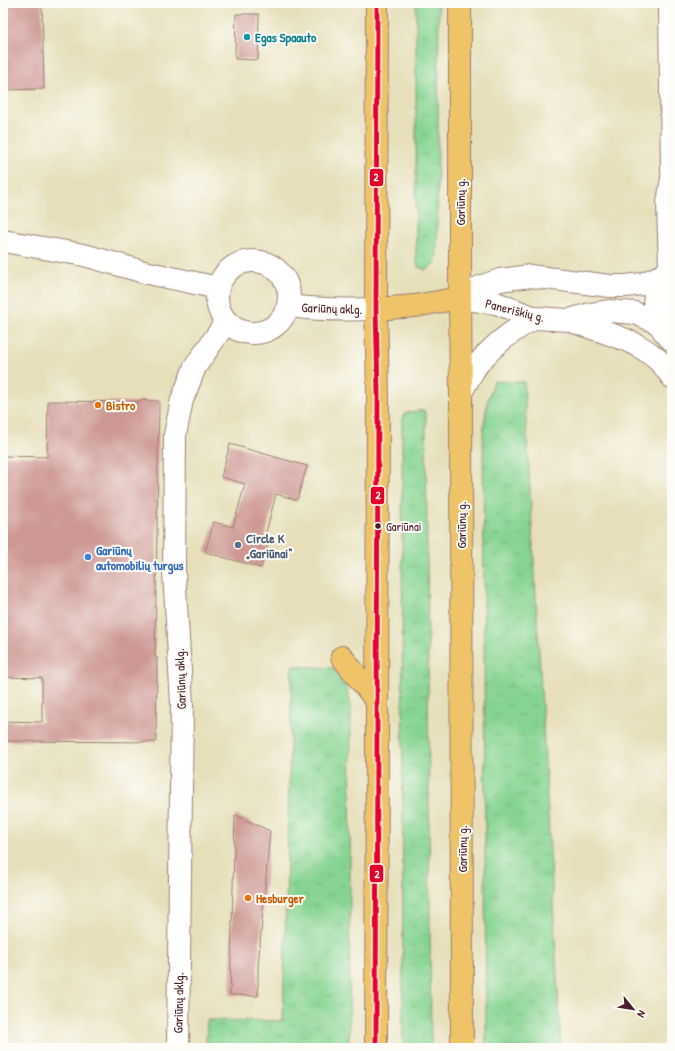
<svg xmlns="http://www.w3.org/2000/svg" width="675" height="1051" font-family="'Patrick Hand',sans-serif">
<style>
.grass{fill:url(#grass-tufts);stroke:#687a5e}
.building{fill:#cd9793}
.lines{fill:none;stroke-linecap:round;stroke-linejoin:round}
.minor-casing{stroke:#987f72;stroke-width:24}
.highway-casing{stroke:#987f72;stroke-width:24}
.minor{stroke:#fff;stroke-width:22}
.highway{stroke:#efc469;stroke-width:22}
.bus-1-casing{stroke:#fdfcf7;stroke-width:8}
.bus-1{stroke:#e4002b;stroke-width:5}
.culture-dot{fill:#0f9aa8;stroke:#fdfcf7;stroke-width:1.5}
.food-dot{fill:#e8710a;stroke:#fdfcf7;stroke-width:1.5}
.bus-dot{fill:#4a1f2b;stroke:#fdfcf7;stroke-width:1.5}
.service-dot{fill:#5c6f8a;stroke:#fdfcf7;stroke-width:1.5}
.shop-dot{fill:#3f7fe0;stroke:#fdfcf7;stroke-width:1.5}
.labels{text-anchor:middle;stroke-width:4;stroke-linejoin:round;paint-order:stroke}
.bus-label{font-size:12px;fill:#4a1f2b;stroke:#fdfcf7;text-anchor:start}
.culture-label{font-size:13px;font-weight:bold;fill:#0d838f;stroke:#fdfcf7;text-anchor:start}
.street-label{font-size:13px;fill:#4a1f2b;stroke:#fdfcf7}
.food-label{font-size:13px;font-weight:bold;fill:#c56008;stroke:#fdfcf7;text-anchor:start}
.service-label{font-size:13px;font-weight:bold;fill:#4e5e75;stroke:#fdfcf7;text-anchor:start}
.shop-label{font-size:13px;font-weight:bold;fill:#366cbe;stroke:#fdfcf7;text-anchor:start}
.line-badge{stroke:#fdfcf7;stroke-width:1.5}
.badge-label{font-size:11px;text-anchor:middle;font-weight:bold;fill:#fff}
</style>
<defs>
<pattern id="grass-tufts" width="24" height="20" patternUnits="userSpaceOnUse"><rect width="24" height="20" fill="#87d492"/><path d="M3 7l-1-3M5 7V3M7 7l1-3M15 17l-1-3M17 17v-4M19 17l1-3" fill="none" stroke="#76b67e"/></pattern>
</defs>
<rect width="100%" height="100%" fill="#fdfcf7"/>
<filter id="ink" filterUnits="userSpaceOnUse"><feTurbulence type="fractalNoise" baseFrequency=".025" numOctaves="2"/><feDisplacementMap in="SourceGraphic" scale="8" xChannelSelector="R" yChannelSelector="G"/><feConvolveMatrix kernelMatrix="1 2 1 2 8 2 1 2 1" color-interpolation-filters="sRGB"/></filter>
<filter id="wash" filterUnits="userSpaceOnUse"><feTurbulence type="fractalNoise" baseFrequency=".012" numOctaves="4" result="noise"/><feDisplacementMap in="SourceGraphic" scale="16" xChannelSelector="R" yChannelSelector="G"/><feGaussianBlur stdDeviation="0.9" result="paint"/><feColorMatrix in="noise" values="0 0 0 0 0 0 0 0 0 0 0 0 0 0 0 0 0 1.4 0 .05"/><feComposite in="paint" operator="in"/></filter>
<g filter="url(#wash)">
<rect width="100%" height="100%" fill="#e6dfba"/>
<path class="grass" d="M416 3H439L437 248C437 259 435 265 426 270L418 267 416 259Z
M494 381 524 382 561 1048H486L483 433 487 403Z
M424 410 426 415 431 1048H403L402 423 405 413Z
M292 666 333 668 347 689 351 707 349 1048H206L207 1020 283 1021Z"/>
<g id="blocks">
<path class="building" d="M3 3H42L44 89 3 90Z
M236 14H259L258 60 235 59Z
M140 400 159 401 155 657H157L156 742 3 741V721L42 722V678L3 677V456L47 457 48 401 140 402Z
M230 444 307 466 297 500 276 494 265 536 270 538 261 568 205 552 214 522 233 527 245 484 221 477Z
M235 815 270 831 258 966V996L230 995Z"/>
</g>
</g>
<g filter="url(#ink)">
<use href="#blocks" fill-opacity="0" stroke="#987f72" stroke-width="1"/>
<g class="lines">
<defs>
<path id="minor" d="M670 3 672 172
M3 241 84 255 144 272 218 288
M217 297a36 36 0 1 1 72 0a36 36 0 1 1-72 0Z
M670 268 668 203 672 178
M669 269C648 291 650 320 672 340
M460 298 480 287 500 280 530 276 610 286H626L642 284 663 275
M460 298 496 303 535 318 569 320 590 314 609 311 635 313 658 323
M289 306C318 310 347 310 376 309
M569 320C607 335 648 339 672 377
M461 392C466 384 471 374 477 365 493 345 513 330 535 318
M178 1048 182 704 174 572 175 435 182 400 195 367 226 322"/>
<path id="highway" d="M460 3V298L461 392 462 1048
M376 309 415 306 460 298
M342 657 376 700
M376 1048 378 393 376 309 377 3"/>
</defs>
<use href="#minor" class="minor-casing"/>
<use href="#highway" class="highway-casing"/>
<use href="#minor" class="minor"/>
<use href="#highway" class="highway"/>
<defs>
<path id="bus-1" d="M376 1048 378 393 376 309 377 3"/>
</defs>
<use href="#bus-1" class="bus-1-casing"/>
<use href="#bus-1" class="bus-1"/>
</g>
</g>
<circle class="culture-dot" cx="247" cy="37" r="4"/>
<g class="food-dot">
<circle cx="98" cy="405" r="4"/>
<circle cx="248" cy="898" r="4"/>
</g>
<circle class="bus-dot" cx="378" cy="526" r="3.5"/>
<circle class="service-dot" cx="238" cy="545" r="4"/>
<circle class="shop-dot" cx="88" cy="557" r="4"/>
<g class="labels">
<g class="bus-label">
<text x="386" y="531">Gariūnai</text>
</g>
<g class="culture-label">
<text x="255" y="42">Egas Spaauto</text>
</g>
<g class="street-label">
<text transform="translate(460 202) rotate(-90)" y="5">Gariūnų g.</text>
<text transform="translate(332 308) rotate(2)" y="5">Gariūnų aklg.</text>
<text transform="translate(515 310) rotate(14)" y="5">Paneriškių g.</text>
<text transform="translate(461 525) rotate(-90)" y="5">Gariūnų g.</text>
<text transform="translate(180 679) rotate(-92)" y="5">Gariūnų aklg.</text>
<text transform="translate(462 849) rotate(-90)" y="5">Gariūnų g.</text>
<text transform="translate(178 1003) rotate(-89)" y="5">Gariūnų aklg.</text>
</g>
<g class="food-label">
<text x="106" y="410">Bistro</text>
<text x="256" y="903">Hesburger</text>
</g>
<g class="service-label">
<text x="246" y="543">Circle K<tspan x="246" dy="15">„Gariūnai“</tspan></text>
</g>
<g class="shop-label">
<text x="96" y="555">Gariūnų<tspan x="96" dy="15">automobilių turgus</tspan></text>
</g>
</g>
<g class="line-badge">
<rect x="369" y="168" width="15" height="19" rx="4" fill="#e4002b"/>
<rect x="370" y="486" width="15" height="19" rx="4" fill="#e4002b"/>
<rect x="369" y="864" width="15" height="19" rx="4" fill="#e4002b"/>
</g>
<g class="badge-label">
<text x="376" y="181">2</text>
<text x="378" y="499">2</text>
<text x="377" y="878">2</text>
</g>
<rect width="675" height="1051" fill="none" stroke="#fdfcf7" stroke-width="16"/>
<g transform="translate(633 1009) rotate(120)" stroke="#fdfcf7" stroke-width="3" paint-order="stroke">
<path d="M0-3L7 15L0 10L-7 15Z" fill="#4a1f2b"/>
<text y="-6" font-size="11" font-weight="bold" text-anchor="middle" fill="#4a1f2b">N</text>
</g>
</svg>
